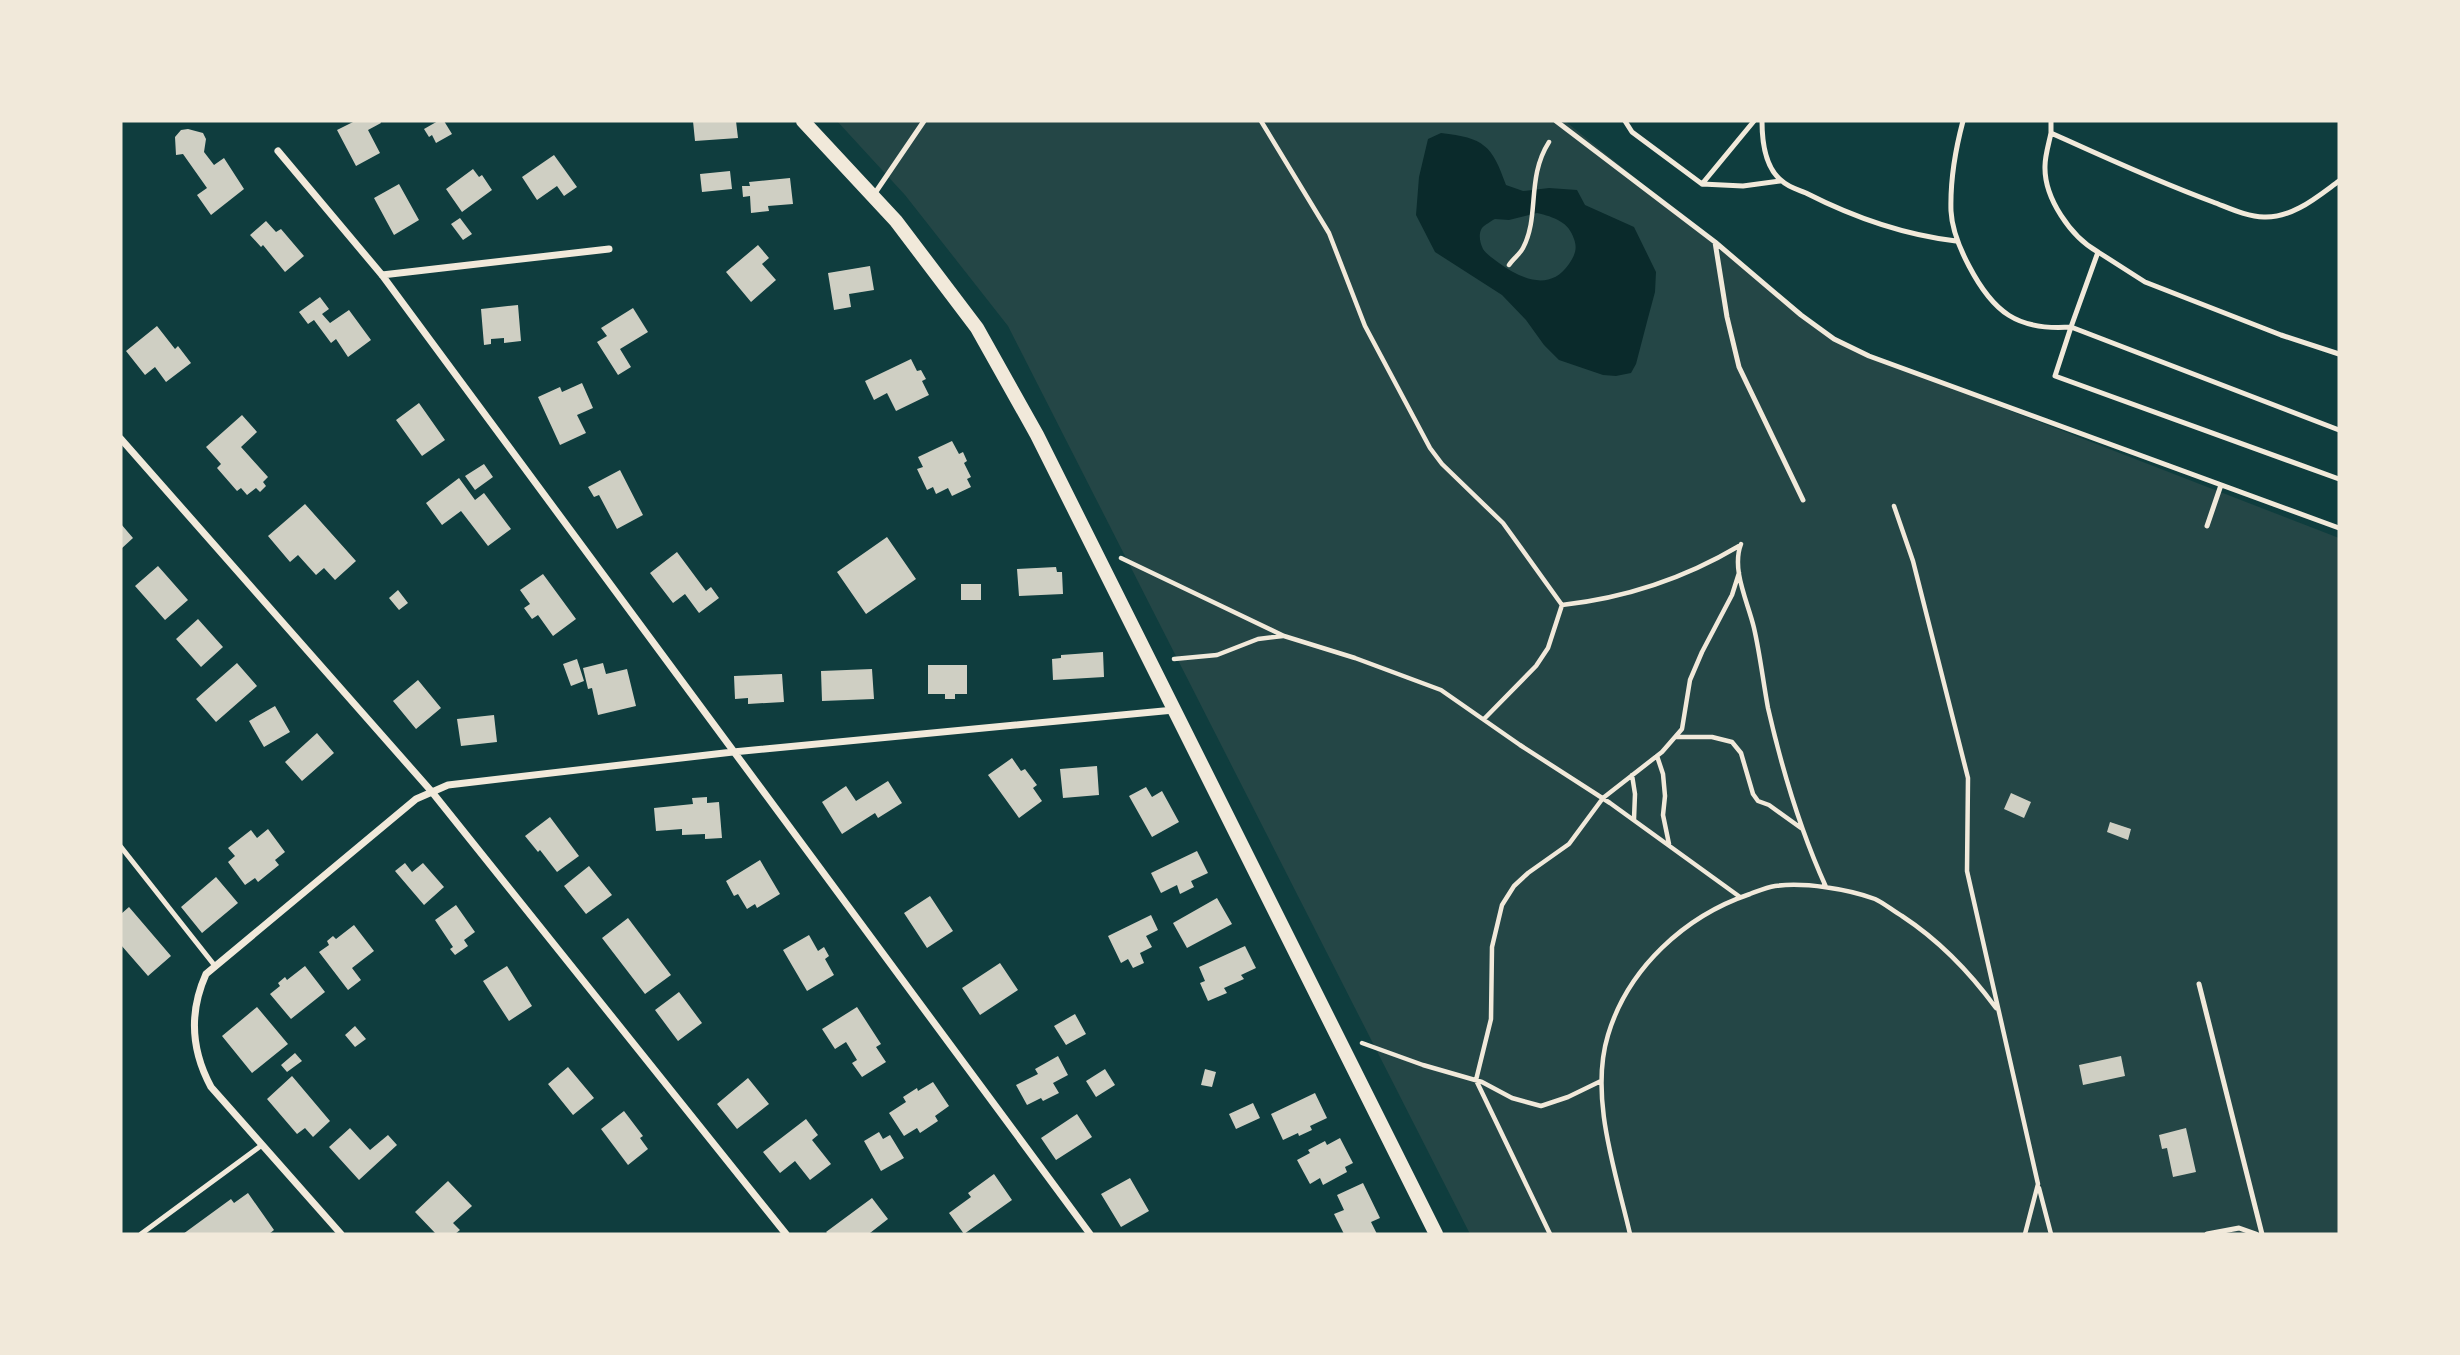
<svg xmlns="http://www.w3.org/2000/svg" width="2460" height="1355" font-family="'Noto Sans',sans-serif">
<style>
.green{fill:#244646}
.water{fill:#0a2a2b;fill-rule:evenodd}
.building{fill:#cfcfc3}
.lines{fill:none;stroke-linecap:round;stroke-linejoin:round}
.path{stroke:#f1e9da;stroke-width:4.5}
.service{stroke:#f1e9da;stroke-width:5}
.minor{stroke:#f1e9da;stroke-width:7}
.secondary{stroke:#f1e9da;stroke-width:14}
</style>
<rect width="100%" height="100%" fill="#0f3d3e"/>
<path class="green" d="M837 121H1565L1834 339 1869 356 2339 538V1234H1470L1008 326 905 195Z"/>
<path class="water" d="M1441 133C1484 138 1492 145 1506 185L1523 191 1549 188 1577 190 1585 205 1634 227 1656 272 1655 292 1648 318 1636 364 1631 373 1616 376 1603 375 1559 360 1544 345 1526 320 1502 295 1435 252 1416 215 1419 177 1428 139ZM1537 213C1554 217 1569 222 1574 239 1578 250 1574 256 1569 264 1550 292 1521 279 1499 263 1494 259 1486 254 1483 249 1480 243 1478 234 1482 228 1485 225 1491 221 1495 219L1509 220Z"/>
<path class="building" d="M355 121H380L381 123 368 130 380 153 356 166 337 130Z
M438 121H444L452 134 436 143 432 135 429 137 424 129Z
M693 121H736L738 138 695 141Z
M188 129 203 133 206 139 204 152 214 165 224 158 244 189 211 215 197 195 207 188 183 154 176 155 175 137 181 130Z
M554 155 577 187 564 196 557 186 537 200 522 177Z
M473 169 479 177 482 175 492 190 462 212 446 189Z
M730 171 732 189 702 192 700 174Z
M790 178 793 204 768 206 769 211 751 213 750 196 743 197 742 186H750L749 182Z
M399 184 419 220 394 235 374 198Z
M460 218 472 234 463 240 451 224Z
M266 221 276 232 281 229 304 256 285 272 263 245 261 247 250 235Z
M758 245 769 258 762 264 776 280 751 302 726 272Z
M870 266 874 290 849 294 851 307 834 310 828 273Z
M320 297 329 309 322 314 330 323 349 310 371 340 348 357 336 339 331 343 314 320 308 324 299 312Z
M518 305 521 341 504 343V338L491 339V344L484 345 481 309Z
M633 308 648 332 620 349 631 367 618 375 597 342 607 336 601 328Z
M157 326 175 349 178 346 191 363 166 382 155 367 145 375 126 351Z
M911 359 917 371 921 370 926 379 922 381 929 395 896 411 887 393 874 400 865 381Z
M582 383 593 408 577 415 586 433 560 445 538 397 560 387 562 392Z
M419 403 445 440 422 456 396 420Z
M242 415 257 432 241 447 268 477 263 482 266 486 260 492 256 488 247 495 241 488 237 491 217 468 221 464 206 447Z
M952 441 959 454 963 452 967 461 964 463 971 477 967 479 971 487 952 496 948 488 936 494 933 487 927 490 917 469 923 467 918 457Z
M484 464 493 477 475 490 465 476Z
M620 470 643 515 617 529 599 495 594 497 588 487Z
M459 478 475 500 484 493 511 529 488 546 461 511 442 525 426 503Z
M305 504 356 561 335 580 324 568 316 575 298 555 290 562 268 536Z
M121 524 133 538 121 549Z
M887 537 916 579 866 614 837 572Z
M677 552 706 591 711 587 719 598 699 613 685 594 673 603 650 573Z
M158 566 188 600 165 620 135 586Z
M1056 567 1057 572H1062L1063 594 1019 596 1017 569Z
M543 574 576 619 553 636 538 615 532 619 524 608 530 604 520 590Z
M961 584H981V600H961Z
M398 590 408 603 399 610 389 598Z
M198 619 223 647 201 667 176 639Z
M1103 652 1104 677 1053 680 1052 659 1061 658V655Z
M577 659 584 681 571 686 563 664Z
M237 663 257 686 216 722 196 699Z
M603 663 606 674 627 669 636 706 598 715 592 688 588 689 583 668Z
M928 665H967V694H955V699H945V694H928Z
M872 669 874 699 822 701 821 671Z
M782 674 784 702 748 704V698L735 699 734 676Z
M418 680 441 708 416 729 393 701Z
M275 706 290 732 264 747 249 721Z
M494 715 497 742 461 746 457 719Z
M317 733 334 753 302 781 285 762Z
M1012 758 1021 771 1025 769 1037 785 1033 788 1042 801 1019 818 988 775Z
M1097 766 1099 795 1063 798 1060 769Z
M888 781 902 803 878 818 875 813 842 834 822 802 846 786 856 801Z
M1146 787 1152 797 1162 791 1179 822 1152 837 1129 796Z
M2011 793 2031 802 2024 818 2004 809Z
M707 797V803L719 802 722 838 705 839V834L682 835V829L656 831 654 808 693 804 692 798Z
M550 817 579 856 557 872 540 850 538 852 525 836Z
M2110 822 2131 829 2128 840 2107 832Z
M268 829 285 852 275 860 279 865 258 882 255 878 245 885 228 862 235 856 228 848 251 830 257 838Z
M1197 851 1208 873 1191 881 1194 887 1180 894 1177 885 1161 893 1151 873Z
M760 860 780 894 757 908 755 904 747 909 738 894 734 896 726 881Z
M405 863 412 872 423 863 444 887 424 905 395 871Z
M589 866 612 895 586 914 564 886Z
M216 877 238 903 202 933 181 907Z
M930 896 953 931 927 948 904 913Z
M1217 898 1232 924 1187 948 1173 923Z
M456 905 475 932 464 940 468 946 455 955 450 949 453 947 435 920Z
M129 907 171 956 148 976 121 945V914Z
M1151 915 1158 930 1146 936 1152 947 1140 953 1144 963 1133 968 1128 959 1121 963 1108 936Z
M628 918 671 975 645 994 602 938Z
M354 925 374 951 352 968 361 980 348 990 319 952 329 945 327 941 333 936 336 939Z
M809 935 818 951 824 947 829 956 825 959 834 975 807 991 783 950Z
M1245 946 1256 968 1241 975 1244 979 1224 988 1227 993 1208 1001 1200 983 1205 981 1199 967Z
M1000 963 1018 990 980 1015 962 988Z
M305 966 325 992 291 1019 270 994 280 986 278 983 285 977 287 980Z
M507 966 532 1006 509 1021 483 981Z
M679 992 702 1023 678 1041 655 1010Z
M257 1007 288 1044 252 1073 222 1036Z
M857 1007 881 1044 876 1047 886 1062 862 1077 852 1063 857 1060 846 1042 835 1049 822 1029Z
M1075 1014 1086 1034 1066 1045 1054 1026Z
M355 1026 366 1039 355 1047 345 1035Z
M295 1053 302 1061 287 1072 281 1065Z
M1058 1056 1068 1075 1053 1083 1059 1093 1043 1101 1041 1098 1027 1105 1016 1085 1038 1074 1035 1069Z
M2121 1056 2125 1076 2083 1085 2079 1065Z
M568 1067 594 1098 573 1115 548 1084Z
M1105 1069 1115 1085 1096 1097 1086 1081Z
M1205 1069 1216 1072 1212 1087 1201 1085Z
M292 1076 330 1121 313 1137 305 1128 297 1134 267 1099Z
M748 1078 769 1104 737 1129 717 1104Z
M933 1082 949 1106 935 1116 938 1121 920 1133 917 1128 904 1136 889 1113 906 1102 903 1097 917 1088 918 1091Z
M1315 1093 1327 1118 1310 1126 1312 1130 1299 1136 1298 1133 1283 1140 1271 1114Z
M1253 1103 1260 1118 1236 1129 1229 1114Z
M624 1111 643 1136 640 1138 648 1149 628 1165 601 1129Z
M1077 1114 1092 1137 1056 1160 1041 1138Z
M806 1119 818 1135 812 1140 831 1164 810 1180 795 1161 780 1173 763 1152Z
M350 1128 370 1150 388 1135 397 1145 359 1180 329 1147Z
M2186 1128 2196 1172 2173 1177 2167 1148 2162 1149 2159 1135Z
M879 1132 883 1139 890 1135 904 1158 881 1171 864 1141Z
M1340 1138 1353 1163 1345 1167 1347 1172 1323 1185 1320 1178 1310 1184 1297 1160 1310 1153 1308 1150 1325 1141 1327 1145Z
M994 1174 1012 1200 964 1234 949 1213 971 1197 968 1193Z
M1130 1178 1149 1211 1121 1227 1101 1194Z
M448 1181 472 1206 453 1223 460 1230 455 1234H436L415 1212Z
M1363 1183 1380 1218 1371 1222 1377 1234H1344L1334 1214 1344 1210 1337 1195Z
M248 1193 274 1230 269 1234H183L231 1199 234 1203Z
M872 1198 888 1219 870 1233 871 1234H828L826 1232Z"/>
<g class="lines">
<path class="path" d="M1261 121 1329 233 1365 326 1430 448 1442 464 1503 523 1562 605 1548 648 1536 666 1484 719
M1509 265C1513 259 1520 254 1523 248 1540 216 1526 178 1549 142
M1894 506 1913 561 1968 778 1967 871 2038 1184 2025 1234
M1741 544C1731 570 1748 602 1754 628 1760 654 1763 681 1768 708 1782 769 1800 830 1826 887
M1121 558 1284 636 1355 658 1441 690 1520 745 1610 803 1740 897
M1562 605C1625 598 1685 578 1739 546
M1174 659 1217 655 1258 639 1283 636
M1676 737H1712L1732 742 1741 753 1753 794 1758 801 1769 805 1801 828
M1657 756 1663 774 1665 796 1663 815 1669 844
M1632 775 1635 794 1634 819
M1362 1043 1423 1065 1482 1082 1512 1098 1541 1106 1568 1097 1601 1081
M2039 1188 2051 1234
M1550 1234 1476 1080 1491 1019 1492 947 1502 905 1514 886 1528 873 1569 844 1603 798 1662 752 1682 729 1690 680 1702 652 1732 595 1739 573
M1630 1234C1616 1173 1589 1097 1608 1035 1628 968 1685 916 1750 894 1758 891 1767 887 1775 886 1804 882 1848 889 1875 899 1884 903 1893 911 1902 916 1940 941 1969 971 1996 1008"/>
<path class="service" d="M1556 121 1715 242 1801 315 1834 339 1869 356 2339 528
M1625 121 1632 132 1702 184
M1754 121 1702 184 1743 186 1780 181
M1762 121C1762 140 1765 168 1782 181 1788 187 1799 190 1806 193 1853 217 1905 235 1956 241
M1963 121C1955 151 1950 179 1951 211 1952 231 1960 249 1969 266 1993 312 2017 331 2071 327L2098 252C2071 237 2044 198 2045 166 2045 155 2049 143 2051 133
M2051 121V133C2104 157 2158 182 2213 202 2229 208 2247 217 2264 217 2293 218 2317 197 2339 181
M873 196 924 121
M1715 242 1727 317 1739 367 1803 500
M2098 252 2145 282 2281 335 2339 354
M2339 430 2071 327 2055 376 2339 479
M2207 526 2221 485
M121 847 215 966
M2199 984 2262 1234
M141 1234 262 1145
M2207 1234 2239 1228 2256 1234"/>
<path class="minor" d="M278 151 382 275 1090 1234
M382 275 609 249
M121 439 432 792 786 1234
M341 1234 211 1087C191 1050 189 1012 206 974L416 799 448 785 733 752 1174 710"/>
<path class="secondary" d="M803 121 896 221 977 328 1037 435 1436 1234"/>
</g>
<rect width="2460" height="1355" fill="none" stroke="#f1e9da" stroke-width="245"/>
</svg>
